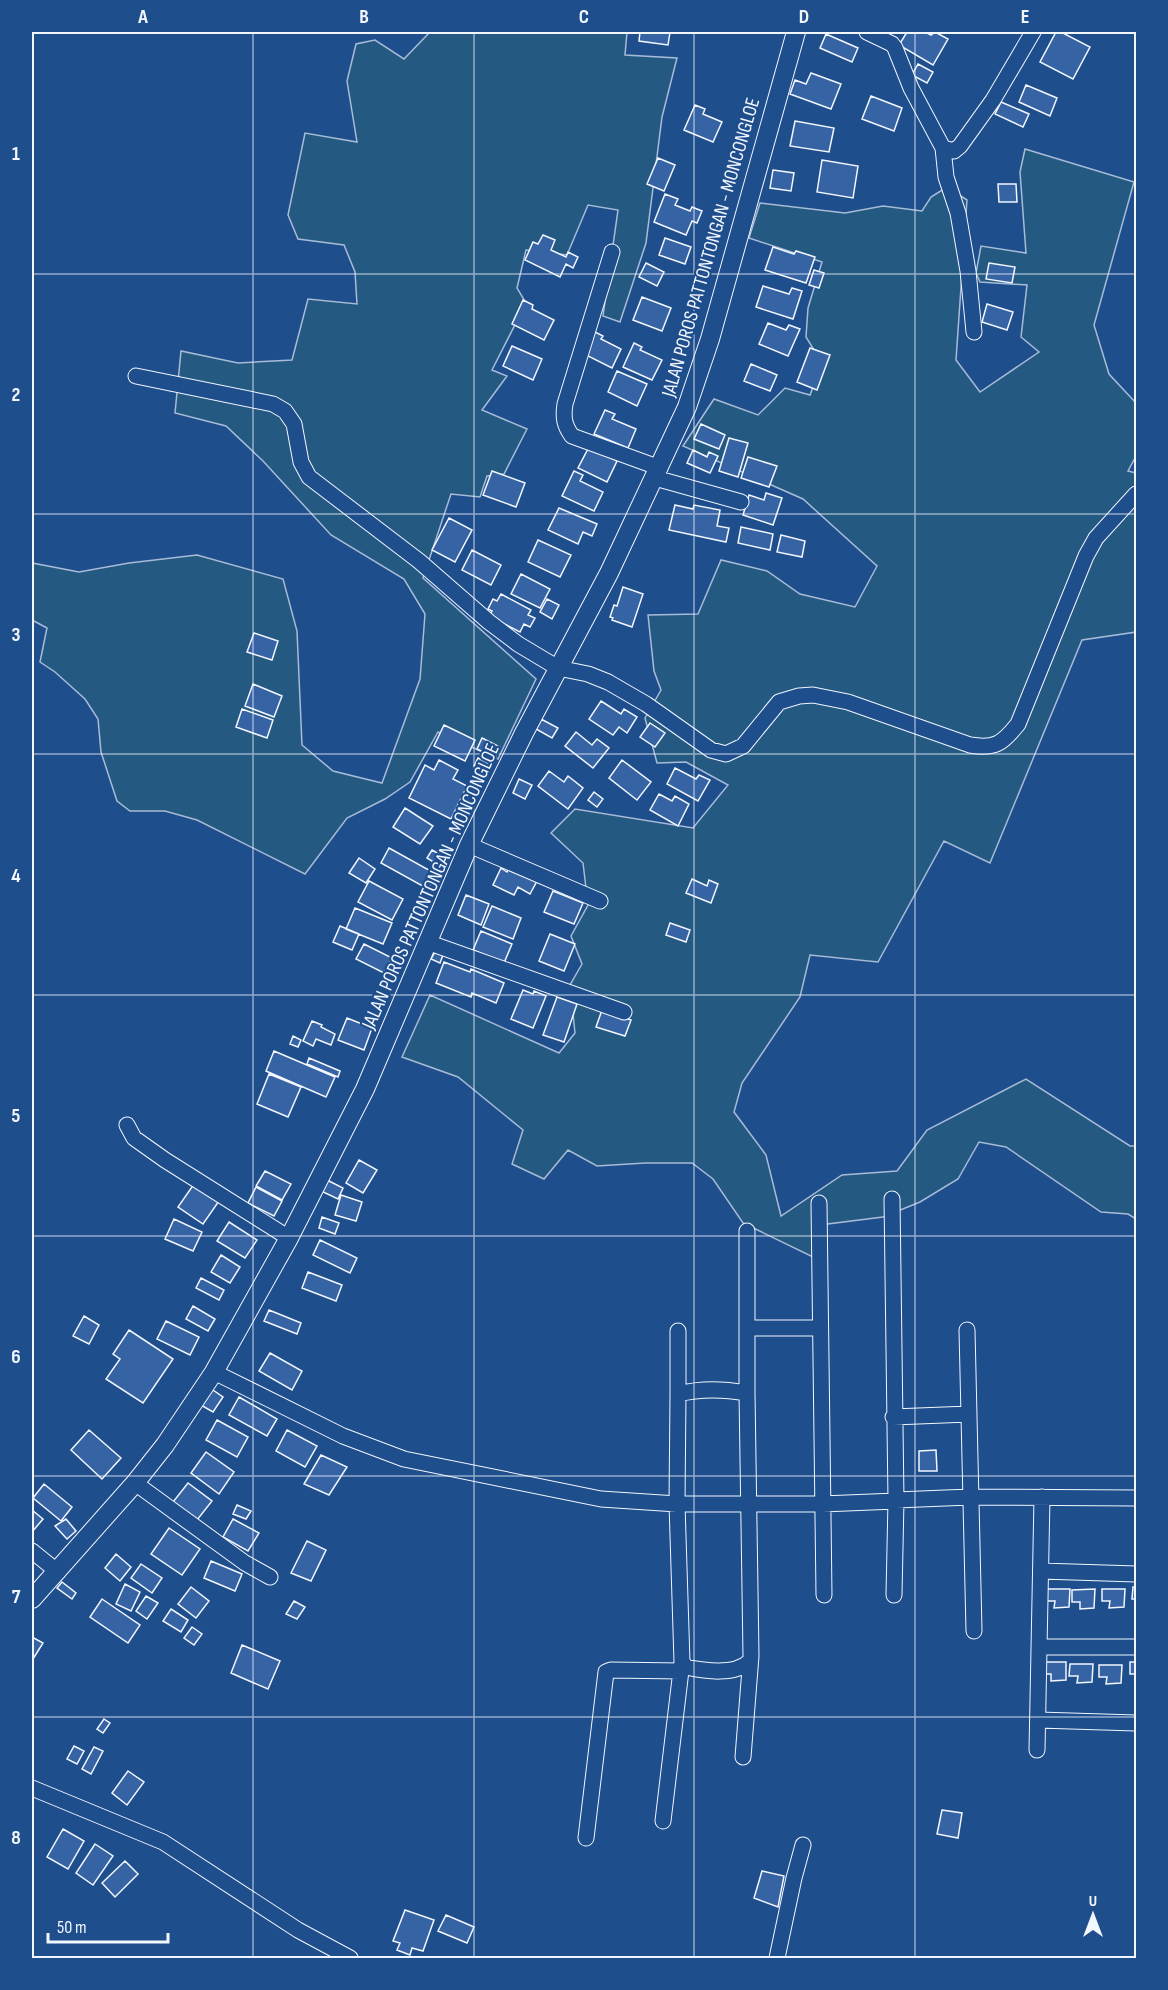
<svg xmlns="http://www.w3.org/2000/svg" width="1168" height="1990" font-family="'Sofia Sans Condensed',sans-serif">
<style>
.green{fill:#245a82;stroke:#a8bbd7;stroke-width:1.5}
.building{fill:#3563a3;stroke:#f2f6ff;stroke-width:1.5}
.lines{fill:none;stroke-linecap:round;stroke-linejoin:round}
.minor-casing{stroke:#f2f6ff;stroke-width:17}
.tertiary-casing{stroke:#f2f6ff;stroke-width:20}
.minor{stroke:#1f4e8c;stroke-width:15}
.tertiary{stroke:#1f4e8c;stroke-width:18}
.grid{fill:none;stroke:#f2f6ff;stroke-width:1.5;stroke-opacity:0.55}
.labels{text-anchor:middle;stroke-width:4.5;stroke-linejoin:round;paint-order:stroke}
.street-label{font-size:20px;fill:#f2f6ff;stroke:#1f4e8c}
.neatline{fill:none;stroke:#f2f6ff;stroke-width:2}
.grid-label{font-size:20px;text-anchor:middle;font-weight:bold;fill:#f2f6ff}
</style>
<rect width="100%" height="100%" fill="#1f4e8c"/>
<path class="green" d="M430 32H627L625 55 677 58 662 117 646 243 620 322 603 316 618 210 588 205 567 255 526 250 517 288 526 303 492 370 507 376 482 410 527 429 504 474 487 476 480 497 451 494 423 578 536 679 498 759 438 732 410 782 385 799 347 818 305 874 197 820 165 811H130L117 801 101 752 98 719 85 699 55 672 40 662 47 628 32 620V563L79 572 129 563 197 555 283 579 297 631 302 745 333 771 382 783 420 679 425 614 404 579 331 535 263 461 226 426 175 413 181 351 238 363 292 360 308 299 357 304 355 272 344 245 298 239 288 215 305 133 357 142 347 81 356 44 375 40 404 59Z
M1025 149 1134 182 1094 325 1109 374 1136 403V456L1128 471 1136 473V632L1082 640 990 863 944 841 878 962 810 955 800 997 742 1083 734 1112 766 1155 781 1216 842 1175 897 1171 927 1130 1026 1079 1130 1146H1136V1219L1128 1214 1101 1212 1006 1147 979 1142 958 1179 920 1202 883 1217 812 1226 815 1258 743 1223 713 1179 692 1163H645L597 1166 568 1150 544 1179 512 1164 523 1130 458 1077 402 1057 430 995 559 1053 575 1033 570 985 582 964 571 936 588 905 583 863 551 833 575 809 693 828 728 785 686 762 657 763 645 718 661 690 654 671 648 615 698 614 721 560 767 571 800 594 855 607 877 566 803 499 683 446 714 399 758 415 785 388 810 395 822 363 806 337 808 308 822 262 749 238 760 203 845 213 883 206 922 211 931 197 947 187 967 200 956 360 980 392 1039 352 1021 337 1027 285 980 282 976 273 981 246 1026 253 1020 172Z"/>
<path class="building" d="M640 32H670L668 45 639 41Z
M907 32H925L931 35 935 32 948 39 933 65 899 45Z
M1056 32H1061L1090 47 1073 79 1040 62Z
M826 34 858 48 852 62 820 48Z
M918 64 933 72 927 83 912 75Z
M811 73 841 84 831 109 790 94 795 80 806 84Z
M1026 85 1057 98 1050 116 1019 102Z
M871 96 902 108 894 131 862 119Z
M1001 102 1029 114 1023 127 995 114Z
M695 105 705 109 703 114 722 122 713 142 684 130Z
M795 121 834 128 829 152 790 146Z
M658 158 675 165 664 191 647 184Z
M822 160 858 166 853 198 817 192Z
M773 170 794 173 791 191 770 188Z
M998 184H1016L1017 202H999Z
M665 194 678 199 675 205 690 211 692 207 702 211 697 223 692 221 686 235 654 222Z
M543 235 555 240 551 250 566 257 568 252 578 257 573 268 566 264 560 277 525 260 533 242 538 244Z
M665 238 691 247 685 264 659 255Z
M773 247 794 254 796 251 815 257 806 283 765 270Z
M646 263 664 272 657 286 639 277Z
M989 263 1015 267 1012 283 986 279Z
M814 270 824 273 819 288 809 285Z
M763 286 789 294 792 288 802 291 793 319 756 307Z
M642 297 671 308 662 331 633 320Z
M523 300 533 305 532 309 554 320 544 340 512 324Z
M987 304 1013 312 1007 330 982 322Z
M768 323 786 330 789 325 800 329 788 356 759 344Z
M593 331 603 336 601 339 621 349 612 368 582 353Z
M634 343 642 347 640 350 662 360 652 380 623 367Z
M512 346 542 359 533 380 503 366Z
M810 348 830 355 817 390 797 382Z
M751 364 777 375 770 391 744 381Z
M617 371 647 384 637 406 608 392Z
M605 410 615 414 612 419 636 429 628 448 594 434Z
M701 424 725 435 719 449 694 439Z
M729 438 748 443 738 477 719 471Z
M589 447 617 461 607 482 578 468Z
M693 450 707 457 709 452 718 456 710 473 687 463Z
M748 457 777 466 769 487 741 478Z
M492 471 525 483 516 507 483 495Z
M574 471 583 475 580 481 603 492 594 511 562 496Z
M766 493 782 498 773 525 743 515 749 495 764 500Z
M675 505 693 509 694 505 720 510 717 526 729 528 726 542 669 530Z
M559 508 597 524 592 536 583 532 578 544 548 530Z
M449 518 472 530 455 562 432 550Z
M741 527 773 534 770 550 738 543Z
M781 535 805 541 802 557 777 552Z
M538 540 571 555 560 577 528 562Z
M472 550 501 565 491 585 462 570Z
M521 574 550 589 540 608 511 594Z
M623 587 643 594 632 627 612 620 613 618 610 617 614 605 617 606Z
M501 594 531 610 528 615 535 618 530 627 524 624 520 632 489 616 492 611 488 609 493 599 497 601Z
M547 599 559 605 552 619 540 612Z
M254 633 278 641 272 660 247 652Z
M253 684 282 696 274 717 245 706Z
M601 701 621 714 624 709 637 717 627 733 619 727 613 735 589 719Z
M242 709 273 720 267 738 236 727Z
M541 719 558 728 552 738 536 729Z
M650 723 665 733 655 747 640 737Z
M444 725 475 740 465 761 434 746Z
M576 732 592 745 597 739 609 748 593 768 565 746Z
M482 738 500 747 495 758 477 749Z
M478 758 490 764 486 772 474 766Z
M439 760 458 770 453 779 467 786 451 819 409 798 425 765 434 770Z
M622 760 651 782 637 800 609 778Z
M675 768 696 779 699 775 710 780 698 801 667 784Z
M549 771 564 782 568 776 583 788 568 809 538 786Z
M519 779 532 785 525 799 513 793Z
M594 792 603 799 597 807 588 800Z
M659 794 672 801 675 796 689 804 678 826 650 810Z
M405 808 433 826 420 844 393 827Z
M389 848 436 874 428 889 381 863Z
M432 850 443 856 438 865 427 858Z
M359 858 375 869 366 883 349 873Z
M510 867 537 881 530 894 518 887 514 895 493 885 501 868 507 872Z
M692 879 707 886 709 880 718 884 711 903 686 893Z
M369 881 403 899 392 920 358 902Z
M553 891 583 903 574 924 544 912Z
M466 895 489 904 481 925 458 915Z
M492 906 521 918 513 939 483 927Z
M355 908 392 923 383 944 346 929Z
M670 923 690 930 686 942 666 935Z
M340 926 359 934 352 950 333 942Z
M481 931 512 944 504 963 473 950Z
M550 934 575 944 564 971 539 961Z
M364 944 392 958 384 973 356 959Z
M435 952 443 955 440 963 431 959Z
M444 962 470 972 471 969 504 983 496 1003 472 993 471 997 436 983Z
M523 990 533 994 534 991 546 996 533 1028 511 1019Z
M557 997 577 1004 564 1042 543 1035Z
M602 1010 631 1020 625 1036 596 1027Z
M347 1018 372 1028 364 1050 338 1040Z
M312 1021 322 1025 321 1027 335 1034 331 1045 316 1039 313 1046 303 1041Z
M293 1036 301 1040 298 1047 290 1044Z
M274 1051 335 1077 326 1097 266 1071Z
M309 1058 340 1071 338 1077 307 1064Z
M269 1074 301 1087 288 1117 257 1104Z
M359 1160 377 1170 363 1193 346 1183Z
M265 1171 291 1184 282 1200 256 1186Z
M327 1180 343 1188 338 1199 321 1191Z
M194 1184 219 1201 203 1224 178 1207Z
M256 1187 282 1201 274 1216 248 1203Z
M341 1195 362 1202 356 1221 335 1215Z
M322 1217 339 1223 335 1234 319 1228Z
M174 1219 202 1232 193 1251 165 1239Z
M229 1222 257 1240 245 1258 217 1241Z
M320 1240 357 1258 350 1273 313 1255Z
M221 1255 240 1267 230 1283 211 1272Z
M308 1272 342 1285 336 1301 302 1288Z
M201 1278 224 1290 219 1300 196 1288Z
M193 1306 215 1319 208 1331 186 1319Z
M269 1310 301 1323 297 1334 264 1321Z
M84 1316 99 1325 89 1344 73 1336Z
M166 1321 199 1337 190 1355 157 1339Z
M129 1330 173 1359 143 1403 106 1379 120 1359 113 1354Z
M270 1353 302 1371 292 1390 259 1371Z
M210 1388 223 1397 213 1412 199 1404Z
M239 1397 277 1419 267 1436 229 1415Z
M217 1420 248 1437 237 1457 206 1440Z
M89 1430 121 1458 102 1479 71 1450Z
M287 1430 317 1446 305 1467 276 1451Z
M936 1450 937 1471H919V1451Z
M206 1452 234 1472 219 1494 191 1473Z
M321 1455 347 1467 329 1495 304 1484Z
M188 1483 212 1501 197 1520 173 1502Z
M44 1484 72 1507 61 1521 33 1498Z
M237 1505 251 1511 246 1519 233 1514Z
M32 1510 43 1519 32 1532Z
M66 1519 76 1531 67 1539 55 1526Z
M233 1519 259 1533 248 1551 223 1537Z
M169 1528 200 1549 182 1575 151 1554Z
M307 1541 326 1550 311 1581 291 1573Z
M116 1554 131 1567 120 1581 105 1568Z
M211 1561 242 1574 235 1591 204 1578Z
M141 1564 162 1578 152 1593 131 1578Z
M62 1582 76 1593 72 1599 57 1588Z
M125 1584 140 1592 131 1611 116 1604Z
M191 1587 209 1601 196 1618 178 1604Z
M1133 1587H1136V1599H1132Z
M1047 1589H1070L1069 1607 1054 1608 1055 1601H1047Z
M1095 1589 1094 1608 1080 1609V1602H1072V1590Z
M1102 1589H1125L1124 1607 1109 1608 1110 1601H1102Z
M146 1596 158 1603 147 1619 136 1611Z
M102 1599 140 1625 128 1643 90 1617Z
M294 1601 305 1607 297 1619 286 1614Z
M171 1609 188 1620 181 1632 163 1621Z
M192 1627 202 1634 194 1645 184 1638Z
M32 1637 43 1643 33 1659 32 1658Z
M242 1645 280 1661 268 1689 231 1673Z
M1044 1662H1066V1680L1051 1681V1674H1043Z
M1130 1662H1136V1674H1130Z
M1070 1664H1093L1092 1682 1077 1683 1078 1676H1069Z
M1099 1665H1122L1121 1683 1106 1684 1107 1677H1099Z
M104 1719 110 1723 103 1733 97 1729Z
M74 1746 84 1751 77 1764 67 1759Z
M94 1747 103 1751 91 1774 82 1769Z
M128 1771 144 1782 127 1805 112 1793Z
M942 1810 962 1813 958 1838 937 1834Z
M63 1829 84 1841 68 1869 47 1857Z
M95 1844 113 1856 93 1885 76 1873Z
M125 1861 138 1874 115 1897 102 1883Z
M762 1871 784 1876 778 1907 754 1898Z
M405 1910 434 1920 423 1951 412 1948 410 1955 397 1950 400 1943 393 1941Z
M446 1915 474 1927 467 1943 438 1931Z"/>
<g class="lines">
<defs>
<path id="minor" d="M867 32 892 44 895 48 911 88 943 148 954 151 960 146 993 100 1033 32
M943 148 946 177 958 213 968 271 974 332
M612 252 565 404C563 417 564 425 572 436L660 468
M136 376 273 404 285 411 294 424 301 462 309 477 419 561 489 622 518 644 558 668 588 674 608 682 646 704 711 750 726 754 743 746 779 702 799 696 813 695 848 702 970 745C995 749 1002 744 1018 724L1086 556 1096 538 1136 494
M655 478 741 502
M469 845 600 901
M427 942 624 1012
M127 1125 134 1138 165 1160 289 1238
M892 1199 896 1500 894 1595
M819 1203 824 1595
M747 1231V1393
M747 1328H820
M967 1330 974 1631
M678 1331V1394
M214 1372 343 1436 404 1459 601 1499 677 1504H822L896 1501
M893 1417 969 1414
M135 1483 245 1563 270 1577
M896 1500 970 1497 1136 1498
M32 1551 58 1572
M1041 1571 1136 1574
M1039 1647H1136
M1038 1720 1136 1723
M1037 1750 1042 1497
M743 1757 751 1656 747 1393C723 1389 702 1388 678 1394L677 1504 682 1662 686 1667C705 1671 735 1676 750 1661
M32 1788 163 1842 298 1930 350 1958
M663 1821 682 1662
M586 1838 606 1672 611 1670 681 1671
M777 1958 794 1878 803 1845"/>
<path id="tertiary" d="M32 1599 135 1483 165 1445 214 1372 289 1238 365 1089 469 845 524 733 609 573 687 407 710 339 796 32"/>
</defs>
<use href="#minor" class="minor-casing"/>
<use href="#tertiary" class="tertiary-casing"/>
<use href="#minor" class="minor"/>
<use href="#tertiary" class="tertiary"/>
</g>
<path class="grid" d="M253 32V1958M474 32V1958M694 32V1958M915 32V1958M32 274H1136M32 514H1136M32 754H1136M32 995H1136M32 1236H1136M32 1476H1136M32 1717H1136"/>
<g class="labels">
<g class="street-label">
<text transform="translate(710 247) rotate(-74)" y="7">JALAN POROS PATTONTONGAN - MONCONGLOE</text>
<text transform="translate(430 886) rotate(-66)" y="7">JALAN POROS PATTONTONGAN - MONCONGLOE</text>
</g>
</g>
<rect width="1168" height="1990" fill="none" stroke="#1f4e8c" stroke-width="66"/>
<g transform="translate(1093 1915)" stroke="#1f4e8c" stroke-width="4.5" paint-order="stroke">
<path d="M0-4.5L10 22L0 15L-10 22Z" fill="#f2f6ff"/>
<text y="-9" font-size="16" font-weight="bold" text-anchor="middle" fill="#f2f6ff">U</text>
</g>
<path d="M48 1933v9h120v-9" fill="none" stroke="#f2f6ff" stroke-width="3"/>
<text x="57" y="1933" font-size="18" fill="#f2f6ff" stroke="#1f4e8c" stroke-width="4.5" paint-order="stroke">50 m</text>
<rect x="33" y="33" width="1102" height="1924" class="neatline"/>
<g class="grid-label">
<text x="143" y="23">A</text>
<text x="364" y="23">B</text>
<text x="584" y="23">C</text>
<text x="804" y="23">D</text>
<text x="1025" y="23">E</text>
<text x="16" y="160">1</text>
<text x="16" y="401">2</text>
<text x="16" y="641">3</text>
<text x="16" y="882">4</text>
<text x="16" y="1122">5</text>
<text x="16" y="1363">6</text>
<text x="16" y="1603">7</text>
<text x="16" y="1844">8</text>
</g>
</svg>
